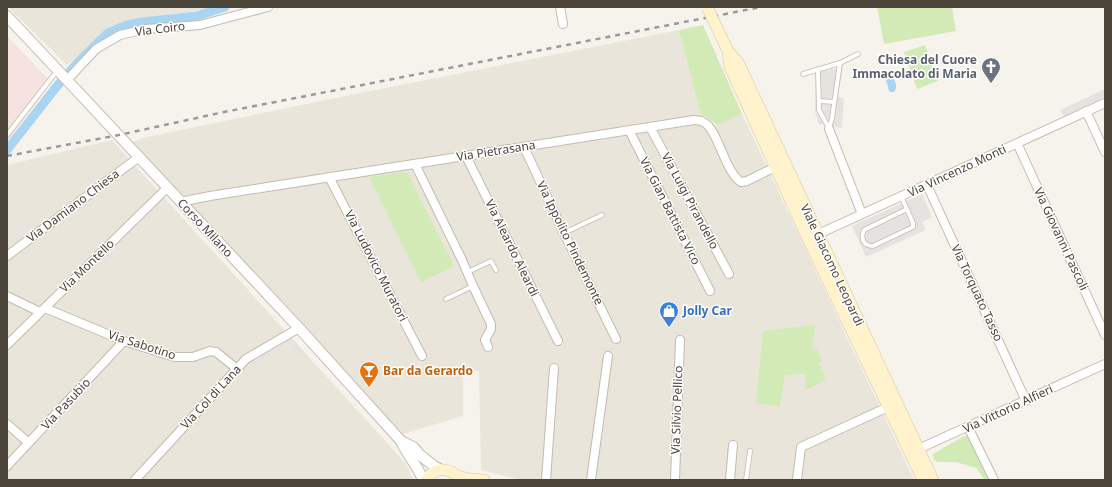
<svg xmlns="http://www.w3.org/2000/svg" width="1112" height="487" font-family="'Noto Sans',sans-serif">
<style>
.residential{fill:#eae5da}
.medical{fill:#f6e3e0}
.green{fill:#d2eab5}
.parking{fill:#e5e3e0}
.water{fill:#a9d4f2}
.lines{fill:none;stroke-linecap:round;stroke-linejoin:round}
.canal{stroke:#a9d4f2;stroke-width:9}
.service-casing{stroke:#c2bbae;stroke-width:5.5}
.minor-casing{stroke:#c2bbae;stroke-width:10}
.tertiary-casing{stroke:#c2bbae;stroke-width:12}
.secondary-casing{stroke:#d6c79b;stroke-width:12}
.service{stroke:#fff;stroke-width:4}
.minor{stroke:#fff;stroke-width:8}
.tertiary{stroke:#fff;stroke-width:10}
.secondary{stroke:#fff3cd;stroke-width:11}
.rail{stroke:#9a9a9a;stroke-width:2.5;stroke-dasharray:5 5;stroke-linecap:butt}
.secondary-bridge-casing{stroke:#d6c79b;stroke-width:12;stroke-linecap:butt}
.secondary-bridge{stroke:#fff3cd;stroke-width:11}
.labels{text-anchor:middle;stroke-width:3;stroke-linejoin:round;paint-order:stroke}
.street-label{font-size:12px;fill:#4b4439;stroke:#fff}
.worship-label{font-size:12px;font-weight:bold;fill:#5b616d;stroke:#fff;text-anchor:end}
.shop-label{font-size:12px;font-weight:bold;fill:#366cbe;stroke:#fff;text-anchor:start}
.food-label{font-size:12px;font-weight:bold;fill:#c56008;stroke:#fff;text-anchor:start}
</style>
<rect width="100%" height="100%" fill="#f6f3ec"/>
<path class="residential" d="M8 7H211L202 10 142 18 111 26 67 65Z
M679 30 701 116 184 198 133 142 142 138 350 95Z
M742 114 914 480H521L481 470 479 371 463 372V416L403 434 188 202 694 125H717Z
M112 140 406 464 413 480H7V165Z"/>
<path class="medical" d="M7 36 51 82 7 143Z"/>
<path class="green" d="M877 7H952L956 31 884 44Z
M703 25 742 114 717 125 705 116H701L679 30Z
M925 45 938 81 917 89 904 52Z
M407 172 454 266 421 282 369 177Z
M815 325 812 347 819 350 818 352 822 362 819 363 826 380 805 390 806 374 785 375 780 407 756 403 763 331Z
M964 436H969L991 480H985L976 468 956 462H938L934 460 933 454Z"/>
<path class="parking" d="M843 67 838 97 844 98 842 128 819 124 815 112V73Z
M1105 89V97L1064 117 1060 110Z
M922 194 932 217 922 222 926 230 866 257 852 226Z
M290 337 306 355 302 359 285 341Z
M282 341 284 345 259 361 253 367 250 362Z"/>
<path class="water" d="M889 77H892C896 81 898 88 894 92H890C888 90 888 84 886 81Z"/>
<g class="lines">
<path class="canal" d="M7 150 57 86 79 61 108 33 127 25 142 22 197 16 225 7"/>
<defs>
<path id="service" d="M818 69 819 110 829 128
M803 74 840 63 858 54
M819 101 834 102
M829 129 832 118 840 63
M7 135 57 71
M901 196 913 223V227L873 246C864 246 860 239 864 230L907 209
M564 233 602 215
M468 272 491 261 496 270
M446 299 473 286
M746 480 750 451"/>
<path id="minor" d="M560 7 563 24
M67 80 96 49 120 35 146 29 200 25 268 7
M1086 111 1105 152
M650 127 729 274
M829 129 862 214
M629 130 710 291
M1017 143 1105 335
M524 147 564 233 616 339
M466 156 558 341
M415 164 462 260 473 286 491 324V329L485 340 488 347
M329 177 422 356
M927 185 1026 401
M180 202 210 196 694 120C697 121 701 120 703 122 718 128 724 171 741 182L747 181 775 167
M814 236 1105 103
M7 256 139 157
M7 296 40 312
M45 308 124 341 175 357H193L210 351 216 352 237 369
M7 345 167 188
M7 424 29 443
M968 427 994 480
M914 451 1105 364
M7 466 124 341
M135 480 246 359 299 328
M546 480 554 368
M591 480 608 356
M675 480 680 340
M730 480 733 445
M797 480 801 447 888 407"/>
<path id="tertiary" d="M7 16 299 328 401 441C407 455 418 466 423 480
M401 441 413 447 420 455 434 466 441 470"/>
<path id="secondary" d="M728 51 739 64 933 480
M728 52 730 67 808 239 923 480
M458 476 469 479 484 480
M426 480C435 466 451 467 461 480"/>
</defs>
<use href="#service" class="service-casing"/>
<use href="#minor" class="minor-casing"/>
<use href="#tertiary" class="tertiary-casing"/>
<use href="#secondary" class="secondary-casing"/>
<use href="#service" class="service"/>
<use href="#minor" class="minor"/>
<use href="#tertiary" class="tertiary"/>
<use href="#secondary" class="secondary"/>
<path class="rail" d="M7 156 119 135 224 112 761 7"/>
<defs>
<path id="secondary-bridge" d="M707 7 728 51"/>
</defs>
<use href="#secondary-bridge" class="secondary-bridge-casing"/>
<use href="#secondary-bridge" class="secondary-bridge"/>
</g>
<defs>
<symbol id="church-pin" viewBox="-11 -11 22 30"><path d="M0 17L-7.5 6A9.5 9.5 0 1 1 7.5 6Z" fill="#6b7280" stroke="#fff"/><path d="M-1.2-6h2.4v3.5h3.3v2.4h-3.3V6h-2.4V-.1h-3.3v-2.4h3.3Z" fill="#fff"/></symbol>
<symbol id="shop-pin" viewBox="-11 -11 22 30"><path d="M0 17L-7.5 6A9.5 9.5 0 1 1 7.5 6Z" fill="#3f7fe0" stroke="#fff"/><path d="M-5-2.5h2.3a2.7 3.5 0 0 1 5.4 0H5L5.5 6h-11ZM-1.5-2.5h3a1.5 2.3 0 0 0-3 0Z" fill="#fff"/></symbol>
<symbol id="bar-pin" viewBox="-11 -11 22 30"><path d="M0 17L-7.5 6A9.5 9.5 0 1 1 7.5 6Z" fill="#e8710a" stroke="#fff"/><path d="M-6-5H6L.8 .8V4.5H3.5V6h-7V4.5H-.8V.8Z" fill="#fff"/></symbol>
</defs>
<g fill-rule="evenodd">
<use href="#church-pin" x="980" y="56" width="22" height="30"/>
<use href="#shop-pin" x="658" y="300" width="22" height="30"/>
<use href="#bar-pin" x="358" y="360" width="22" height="30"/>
</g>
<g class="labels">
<g class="street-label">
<text transform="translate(160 29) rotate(-7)" y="4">Via Coiro</text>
<text transform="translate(496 151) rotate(-9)" y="4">Via Pietrasana</text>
<text transform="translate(957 171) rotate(-25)" y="4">Via Vincenzo Monti</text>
<text transform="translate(690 201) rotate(62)" y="4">Via Luigi Pirandello</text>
<text transform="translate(73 206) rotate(-37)" y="4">Via Damiano Chiesa</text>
<text transform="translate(670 211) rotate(63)" y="4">Via Gian Battista Vico</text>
<text transform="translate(205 228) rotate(47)" y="4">Corso Milano</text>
<text transform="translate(1061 239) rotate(65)" y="4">Via Giovanni Pascoli</text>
<text transform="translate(570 243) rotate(64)" y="4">Via Ippolito Pindemonte</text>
<text transform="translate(512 248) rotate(64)" y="4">Via Aleardo Aleardi</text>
<text transform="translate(832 265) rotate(65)" y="4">Viale Giacomo Leopardi</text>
<text transform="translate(87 266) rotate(-44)" y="4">Via Montello</text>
<text transform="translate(376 266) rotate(63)" y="4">Via Ludovico Muratori</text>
<text transform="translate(977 293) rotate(65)" y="4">Via Torquato Tasso</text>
<text transform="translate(142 345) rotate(18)" y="4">Via Sabotino</text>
<text transform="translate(211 397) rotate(-47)" y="4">Via Col di Lana</text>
<text transform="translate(66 404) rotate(-47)" y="4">Via Pasubio</text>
<text transform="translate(1008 409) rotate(-25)" y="4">Via Vittorio Alfieri</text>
<text transform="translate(677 410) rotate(-88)" y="4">Via Silvio Pellico</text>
</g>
<g class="worship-label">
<text x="977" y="64">Chiesa del Cuore<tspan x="977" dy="14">Immacolato di Maria</tspan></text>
</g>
<g class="shop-label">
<text x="683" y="315">Jolly Car</text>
</g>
<g class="food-label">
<text x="383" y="375">Bar da Gerardo</text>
</g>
</g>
<rect width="1112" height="487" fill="none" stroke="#4b4439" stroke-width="16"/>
</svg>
